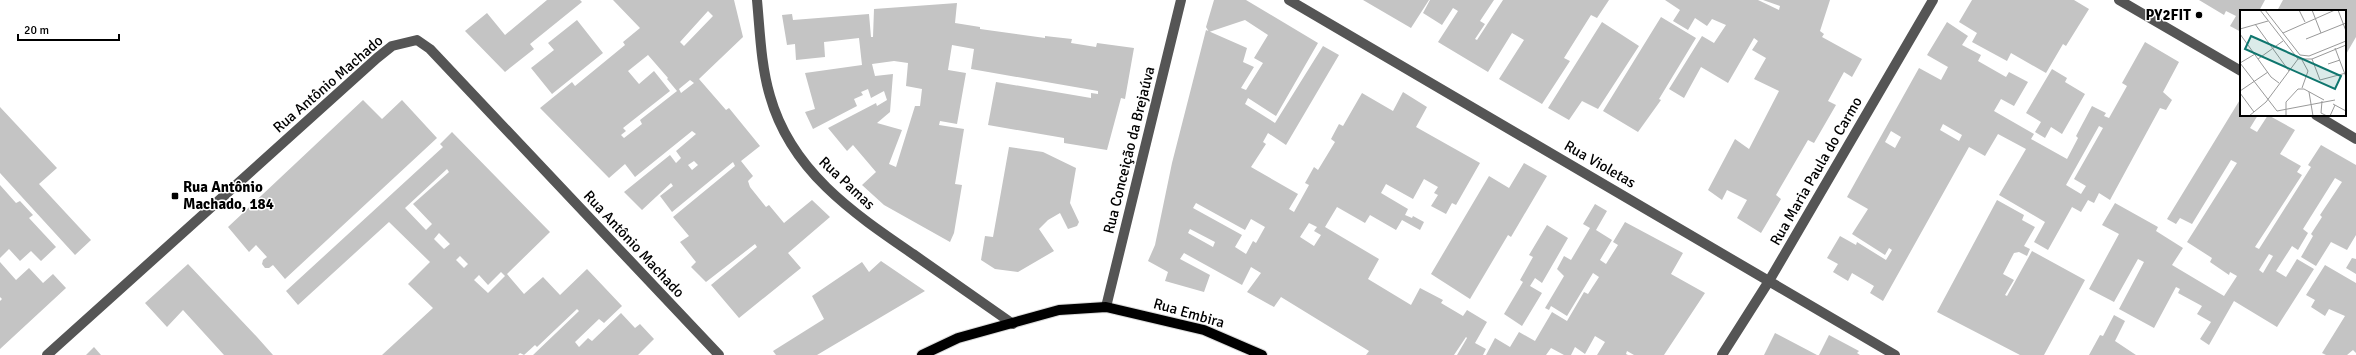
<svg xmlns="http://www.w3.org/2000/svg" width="2356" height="355" font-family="Signika,sans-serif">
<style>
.building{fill:#c4c4c4;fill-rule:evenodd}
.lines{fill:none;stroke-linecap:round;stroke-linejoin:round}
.major-casing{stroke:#dbdbdb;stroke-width:12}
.minor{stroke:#555;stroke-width:10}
.major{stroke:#000;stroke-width:10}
.poi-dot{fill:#000;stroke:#fff;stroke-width:1.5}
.labels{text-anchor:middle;stroke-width:3;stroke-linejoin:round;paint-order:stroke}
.poi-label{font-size:15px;font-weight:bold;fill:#000;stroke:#fff;text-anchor:end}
.street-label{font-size:15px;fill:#000;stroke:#fff}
.inset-road{fill:none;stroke:#999;stroke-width:1}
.view{fill:#0f766e;fill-opacity:0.15;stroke:#0f766e;stroke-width:2}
.inset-edge{fill:none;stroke:#000;stroke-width:2}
</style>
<rect width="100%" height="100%" fill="#fff"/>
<path class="building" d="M547 0H580L582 2 530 44 534 49 505 72 465 31 487 13 505 35Z
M613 0H734L743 37 699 79 726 110 729 108 760 146 741 161 753 176 748 181 750 187 766 207 769 205 784 223 812 200 830 217 788 253 801 268 739 318 711 285 757 247 755 244 706 282 691 267 696 262 680 242 689 236 673 217 735 166 733 162 672 212 660 196 673 186 671 183 642 210 624 192 670 155 676 163 681 158 676 151 696 134 692 131 635 177 625 164 609 178 540 108 572 82 575 86 625 45 623 42 640 28ZM708 11 713 16 684 46 680 42ZM648 55 668 78 667 79 677 91 640 120 642 124 624 138 621 135 626 131 623 128 670 91 654 71 639 84 628 71ZM690 80 694 83 681 93 679 89ZM694 161 698 165 692 170 688 165Z
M1214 0H1246L1318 43 1276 116 1248 98 1245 104 1275 123 1323 46 1339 55 1286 145 1268 133 1263 142 1266 144 1251 167 1298 194 1289 209 1294 212 1309 185 1305 183 1314 167 1318 170 1335 142 1331 139 1339 124 1343 126 1362 93 1393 111 1403 92 1427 107 1416 127 1480 163 1456 205 1452 203 1446 214 1431 206 1438 195 1434 193 1438 187 1424 179 1413 199 1386 184 1381 193 1408 209 1405 215 1412 218 1413 216 1424 222 1420 230 1402 220 1396 230 1370 215 1365 223 1337 207 1325 227 1379 259 1368 279 1411 305 1420 288 1443 300 1441 303 1463 316 1467 310 1487 322 1475 343 1486 349 1483 355H1457L1467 338 1466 337 1454 355H1366L1369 351 1281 297 1274 307 1247 292 1261 273 1251 267 1242 285 1184 253 1180 259 1210 275 1204 292 1165 281 1168 272 1148 261 1155 245 1172 163 1206 30 1247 48 1243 62 1254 67 1241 88 1246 90 1263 63 1254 58 1268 35 1245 20 1209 32 1206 27ZM1196 203 1245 230 1251 219 1265 227 1256 243 1253 241 1246 254 1235 247 1242 235 1193 208ZM1309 223 1317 227 1314 231 1321 235 1314 246 1300 237ZM1190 229 1215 242 1213 247 1188 233Z
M1363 0H1429L1411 28Z
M1430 0H1494L1480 21 1485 24 1475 39 1477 40 1503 0H1609L1597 18 1591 15 1564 58 1570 61 1542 104 1499 79 1524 40 1512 33 1488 72 1438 42 1458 11 1453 8 1442 25 1423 13Z
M1665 0H1758L1779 10 1780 6 1763 0H1830L1820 31 1824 34 1822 37 1862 59 1852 77 1844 72 1828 101 1836 105 1814 143 1808 140 1776 195 1781 199 1761 233 1737 218 1747 200 1727 190 1722 200 1708 190 1735 139 1749 149 1779 91 1754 79 1766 58 1752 50 1758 41 1754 38 1728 83 1701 67 1684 98 1669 89 1702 36 1714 43 1726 25 1712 19 1707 26 1695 18 1688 30 1673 21 1680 10Z
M1972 0H2074L2089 9 2066 46 2063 44 2046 73 2011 53 2007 61 1972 42 1977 33 1959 22Z
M2199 0H2265L2259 11H2241V32L2230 26 2236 16 2226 11 2224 15Z
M2283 0H2356V37L2345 56V11H2277Z
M957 3 955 23 980 27V29L1045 38V36L1072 39 1071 43 1096 47 1097 43 1134 48 1125 99 1121 98 1107 150 1064 143V138L988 125 996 82 1091 98V93L1098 94V91L971 69 974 49 952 45 948 70 966 73 957 124 940 121 939 125 964 129 955 184 962 185 954 233 950 242 884 205 862 185 876 172 853 145 847 151 828 128 876 103 877 106 887 100 884 91 871 98 868 89 861 92 863 95 854 99 857 106 813 129 805 112 815 109 805 73 862 65 859 38 824 42 825 57 796 60 795 44 787 45 782 15 792 14 793 20 869 14 871 37H873L874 9ZM894 61 908 63 906 86 922 89 920 106H915L896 167 889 164 902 130 877 123 890 112 893 74 875 76 872 64Z
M1661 17 1696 38 1659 99 1661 100 1638 132 1603 111Z
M577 20 603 53 552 94 531 68 554 50 548 43Z
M1602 22 1639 46 1598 109 1582 101 1569 120 1548 108Z
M1947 22 1968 36 1962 45 1981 55 1978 61 2006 77 2009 72 2028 82 2014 106 2001 99 1994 111 2034 134 2031 139 2067 159 2078 138 2076 136 2092 106 2106 113 2104 116 2109 118 2127 86 2122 83 2145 42 2179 62 2163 92 2172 100 2166 110 2160 108 2110 200 2099 193 2094 203 2088 200 2081 212 2072 207 2048 250 2034 242 2045 222 1999 195 2026 149 1998 134 1985 156 1969 147 1883 301 1870 293 1874 286 1852 273 1848 281 1833 272 1838 264 1827 258 1840 236 1856 245 1857 242 1886 260 1892 250 1889 248 1885 255 1852 234 1868 209 1847 197 1919 68 1941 80 1948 67 1927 55ZM1943 124 1962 135 1959 141 1940 130ZM2099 126 2103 128 2074 179 2086 186 2081 194 2066 185ZM1891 131 1901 137 1895 148 1885 142Z
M2052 69 2067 78 2065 82 2085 94 2062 134 2051 127 2045 138 2035 132 2041 122 2026 113Z
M2241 98V115H2258L2250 128 2257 132 2268 115 2295 130 2280 154 2301 166 2297 172 2302 175 2255 247 2259 249 2311 167 2308 165 2321 145 2356 165V235L2347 250 2331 242 2316 266 2301 257 2313 236 2311 234 2322 217 2320 215 2342 182 2335 178 2303 229 2308 233 2298 250 2292 246 2276 271 2286 277 2297 259 2314 269 2277 327 2234 301 2209 345 2200 339 2211 322 2197 314 2202 306 2178 293 2180 289 2176 287 2154 328 2119 309 2144 262 2138 259 2114 302 2089 289 2119 234 2102 225 2115 203 2158 227 2156 231 2183 248 2172 265 2224 296 2237 276 2230 272 2229 275 2210 262 2212 258 2187 242 2237 163 2231 160 2192 224 2180 218 2176 224 2167 219ZM2269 254 2273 256 2263 273 2259 270Z
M363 100 382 119 402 100 437 138 285 279 273 265 269 268H265L262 264 263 260 267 257 256 245 249 252 228 227Z
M0 107 57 168 39 184 91 240 75 255 0 173Z
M452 132 550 232 507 274 524 294 543 277 560 295 587 269 622 306 604 323 599 319 575 342 579 347 588 338 592 341 621 313 635 328 640 324 654 339 638 355H533L579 311 577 309 537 347 535 345 524 355 520 353 518 355H382L433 308 408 284 430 262 389 222 298 305 286 291 443 147 440 144ZM447 169 449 172 413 204 432 224 426 230 405 208ZM439 233 450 244 444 249 434 239ZM460 256 468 264 464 268 456 260ZM501 272 505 276 488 293 474 280 479 275 488 285Z
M1009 147 1043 152 1076 168 1070 203 1079 222 1077 226 1068 229 1060 213 1048 220 1039 229 1054 251 1018 272 995 269 981 260 985 236 993 237Z
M1524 163 1547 176 1511 237 1508 235 1470 299 1431 274 1489 176 1509 188Z
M0 185 16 203 20 201 33 215 29 218 56 247 41 261 31 251 20 261 9 249 0 258Z
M1997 200 2024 215 2022 220 2035 227 2024 246 2030 249 2027 256 2019 252 2014 253 2003 274 2014 280 2005 295 2007 296 2032 251 2085 280 2044 355H2020L1937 312Z
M1595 204 1607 211 1596 230 1612 240 1600 260 1606 264 1618 245 1613 242 1625 222 1683 253 1671 274 1705 293 1664 355H1634L1627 351 1626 354 1628 355H1597L1605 342 1595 336 1585 354 1575 347 1571 355H1564L1551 348 1546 355H1486L1495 338 1510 347 1519 332 1535 341 1552 312 1567 321 1584 292 1588 294 1599 277 1593 273 1567 316 1551 306 1549 310 1545 308 1564 276 1557 269 1564 256 1571 260 1590 228 1583 224Z
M1547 225 1568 238 1542 283 1535 278 1530 286 1542 293 1522 326 1504 314 1523 282 1520 280 1533 257 1529 255Z
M2352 258 2356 259V274L2346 268Z
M881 261 925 291 817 355H776L773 351 824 319 812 296 862 262 869 272Z
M0 262 16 280 29 268 43 283 53 274 66 288 0 349V301L2 299 0 297Z
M188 264 257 337 273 355H224L183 310 167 327 145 303Z
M2325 265 2356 283V353L2353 350 2347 355H2326L2322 353 2345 316 2329 309 2325 316 2311 307 2315 300 2306 295Z
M2114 315 2125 321 2115 341 2136 355H2089L2100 335 2103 336Z
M1775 333 1817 355H1764Z
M1829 335 1859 351 1857 353 1860 355H1819Z
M94 347 101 355H86Z"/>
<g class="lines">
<defs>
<path id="major" d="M922 355 958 338 1059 310 1106 307 1204 330 1262 355"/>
</defs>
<use href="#major" class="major-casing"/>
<path class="minor" d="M757 0C760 32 761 66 770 96 791 171 853 213 913 254 947 278 980 301 1013 324
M1289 0 1895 355
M2119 0 2241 71
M2316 115 2356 139
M1106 307 1181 0
M47 355 377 58 392 46 417 40 430 49 719 355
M1722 355 1769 281 1933 0"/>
<use href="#major" class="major"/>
</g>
<g class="poi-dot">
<circle cx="2199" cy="15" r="4"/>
<rect x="171" y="192" width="8" height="8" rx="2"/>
</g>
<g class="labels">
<g class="poi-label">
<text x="2191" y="20">PY2FIT</text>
<text x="183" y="192" text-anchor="start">Rua Antônio<tspan x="183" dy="17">Machado, 184</tspan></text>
</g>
<g class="street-label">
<text transform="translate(328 84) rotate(-41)" y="5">Rua Antônio Machado</text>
<text transform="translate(1129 150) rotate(-76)" y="5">Rua Conceição da Brejaúva</text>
<text transform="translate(1600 164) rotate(30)" y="5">Rua Violetas</text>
<text transform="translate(1816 171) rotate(-60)" y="5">Rua Maria Paula do Carmo</text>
<text transform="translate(847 183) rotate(43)" y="5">Rua Pamas</text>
<text transform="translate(634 244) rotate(47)" y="5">Rua Antônio Machado</text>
<text transform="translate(1189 313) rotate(16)" y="5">Rua Embira</text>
</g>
</g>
<g transform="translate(2240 10)">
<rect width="106" height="106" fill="#fff"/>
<path class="inset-road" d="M20 0 58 49H72L106 35M25 0 60 45 69 46 106 31M59 0 65 12M72 0 81 23M98 0 106 21M15 14 49 61M0 19 28 11M43 23 95 0M0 24 31 67 39 73M66 29 106 13M95 38 106 67M18 49 43 31M72 49 80 70 106 63M0 53 37 101 95 90M0 53 15 44M88 54 100 50M62 78 68 61 62 50M0 81 28 62M69 82 73 106M0 83 14 102M82 91 81 103 87 106M93 94 106 101M9 106 26 92 58 49M46 106V92L58 79H64L84 90M90 106 95 95"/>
<path class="view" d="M11 26 101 66 95 79 5 39Z"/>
<rect width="106" height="106" class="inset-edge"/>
</g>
<path d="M18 34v6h101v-6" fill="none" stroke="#000000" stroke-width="2"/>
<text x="24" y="34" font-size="12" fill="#000000" stroke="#ffffff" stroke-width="3" paint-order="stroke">20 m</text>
</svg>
